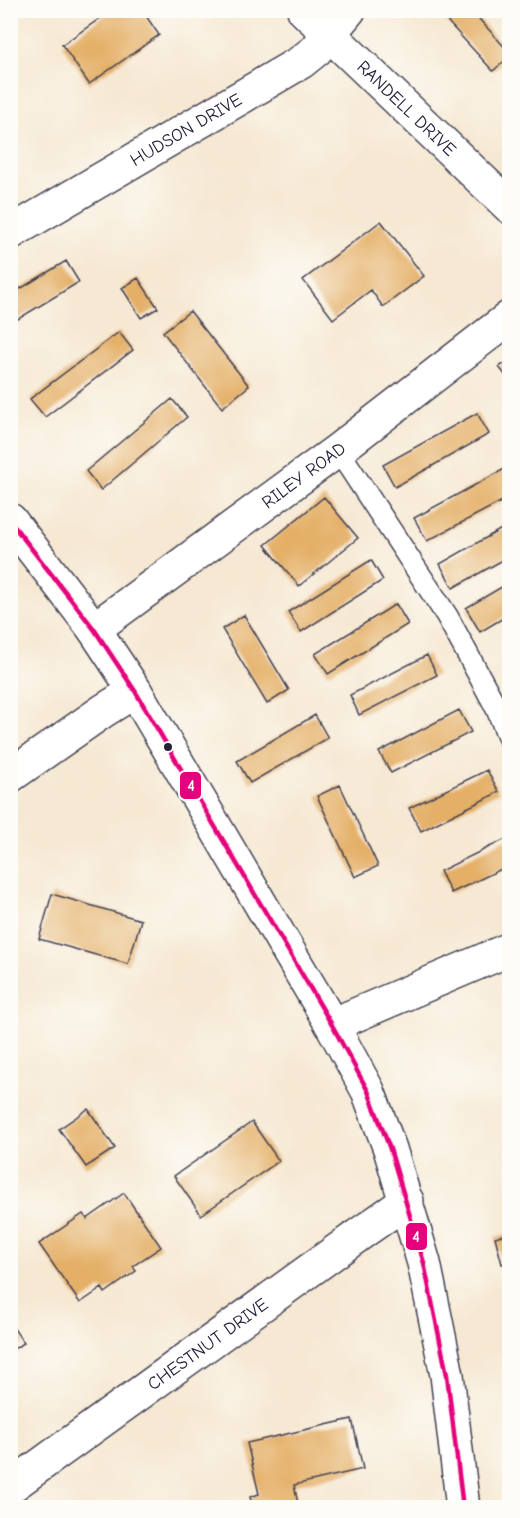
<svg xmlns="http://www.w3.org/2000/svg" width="520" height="1518" font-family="'Comic Neue',sans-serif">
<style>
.building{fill:#e4af66}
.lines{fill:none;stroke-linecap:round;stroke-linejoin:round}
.lane-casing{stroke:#424052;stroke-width:24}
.street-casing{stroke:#424052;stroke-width:36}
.lane{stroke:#fff;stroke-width:21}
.street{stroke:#fff;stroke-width:33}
.bus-1-casing{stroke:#fdfcf7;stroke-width:9}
.bus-1{stroke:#e5007d;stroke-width:4.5}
.bus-dot{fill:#22223b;stroke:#fdfcf7;stroke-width:2}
.labels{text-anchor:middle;stroke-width:5;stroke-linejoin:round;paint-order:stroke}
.street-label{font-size:18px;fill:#22223b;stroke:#fdfcf7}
.line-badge{stroke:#fdfcf7;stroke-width:2}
.badge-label{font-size:16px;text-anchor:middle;font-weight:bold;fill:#fff}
</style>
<rect width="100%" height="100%" fill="#fdfcf7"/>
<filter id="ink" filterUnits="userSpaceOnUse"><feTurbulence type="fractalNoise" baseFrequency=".0167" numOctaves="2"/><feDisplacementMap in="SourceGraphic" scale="12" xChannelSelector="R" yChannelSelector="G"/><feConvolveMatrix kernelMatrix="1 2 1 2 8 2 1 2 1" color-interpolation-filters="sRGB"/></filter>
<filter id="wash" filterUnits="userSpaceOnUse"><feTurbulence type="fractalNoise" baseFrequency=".008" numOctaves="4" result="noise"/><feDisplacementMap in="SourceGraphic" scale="24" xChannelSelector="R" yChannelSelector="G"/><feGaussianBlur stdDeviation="1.35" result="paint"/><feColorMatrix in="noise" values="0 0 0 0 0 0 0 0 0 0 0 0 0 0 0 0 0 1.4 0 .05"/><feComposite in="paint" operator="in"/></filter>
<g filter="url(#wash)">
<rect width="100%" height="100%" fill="#f6e8d2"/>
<g id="blocks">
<path class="building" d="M112 10H142L159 35 89 84 62 45Z
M437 10H471L510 53V56L493 71Z
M381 221 424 276 383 307 371 290 333 319 303 280Z
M66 261 79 282 10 324V295Z
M138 278 158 308 141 318 122 288Z
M190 311 249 386 222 408 163 332Z
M119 332 133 350 45 417 30 399Z
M510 360V381L499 367Z
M172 399 187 417 101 490 86 471Z
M477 413 489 434 395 487 383 465Z
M510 466V497L427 541 414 518Z
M324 497 358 538 299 586 265 545Z
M510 524V556L453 588 440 564Z
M371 560 383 580 301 632 288 612Z
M510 582V614L480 632 466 608Z
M396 604 408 624 328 674 315 654Z
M244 615 289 690 267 704 222 629Z
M427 655 437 675 359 715 350 695Z
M459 710 471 732 391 773 379 752Z
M315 715 328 738 250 783 237 761Z
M487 770 499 792 421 831 409 808Z
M340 785 378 866 355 877 317 796Z
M510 837V865L451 893 440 871Z
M52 894 141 920 128 964 39 939Z
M88 1109 115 1148 86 1167 59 1129Z
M252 1122 279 1161 201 1215 174 1176Z
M124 1193 161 1247 133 1266 136 1271 105 1293 102 1288 80 1303 39 1244 83 1214 87 1219Z
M510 1233V1262L502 1264 495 1237Z
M10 1323 24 1343 10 1351Z
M352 1419 363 1469 294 1485 299 1508H253L250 1497 259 1494 247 1443Z"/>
</g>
</g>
<g filter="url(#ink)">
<use href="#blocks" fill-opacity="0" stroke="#424052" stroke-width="1.5"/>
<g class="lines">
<defs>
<path id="lane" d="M338 450 447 616 496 707 510 741"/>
<g id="street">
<path id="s1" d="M304 10 510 207"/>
<path id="s2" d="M10 233 301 62 316 50 349 10"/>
<path d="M10 520 94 629 135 691 332 1025 368 1091 390 1149 424 1263 447 1375 463 1508"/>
<path id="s3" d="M94 629 338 450 510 317"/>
<path d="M10 776 103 711 135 691"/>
<path d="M332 1025 510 949"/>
<path id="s4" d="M10 1487 364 1231 407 1201"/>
</g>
</defs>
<use href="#lane" class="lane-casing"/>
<use href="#street" class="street-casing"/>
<use href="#lane" class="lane"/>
<use href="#street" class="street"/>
<defs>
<path id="bus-1" d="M10 521 94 629 135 691 332 1025 368 1091 390 1149 424 1263 447 1375 463 1508"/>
</defs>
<use href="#bus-1" class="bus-1-casing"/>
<use href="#bus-1" class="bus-1"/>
</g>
</g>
<circle class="bus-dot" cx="168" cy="747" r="5"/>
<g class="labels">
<g class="street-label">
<text dy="6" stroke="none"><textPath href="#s1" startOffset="142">RANDELL DRIVE</textPath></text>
<text dy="6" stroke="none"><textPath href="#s2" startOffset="204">HUDSON DRIVE</textPath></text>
<text dy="6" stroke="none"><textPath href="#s3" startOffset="260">RILEY ROAD</textPath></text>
<text dy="6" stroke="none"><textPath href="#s4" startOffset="244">CHESTNUT DRIVE</textPath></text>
</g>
</g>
<g class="line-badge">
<rect x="179" y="771" width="23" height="29" rx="6" fill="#e5007d"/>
<rect x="405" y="1222" width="23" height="29" rx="6" fill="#e5007d"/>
</g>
<g class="badge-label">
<text x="191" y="791">4</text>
<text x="416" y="1242">4</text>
</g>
<rect width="520" height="1518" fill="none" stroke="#fdfcf7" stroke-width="36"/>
</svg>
